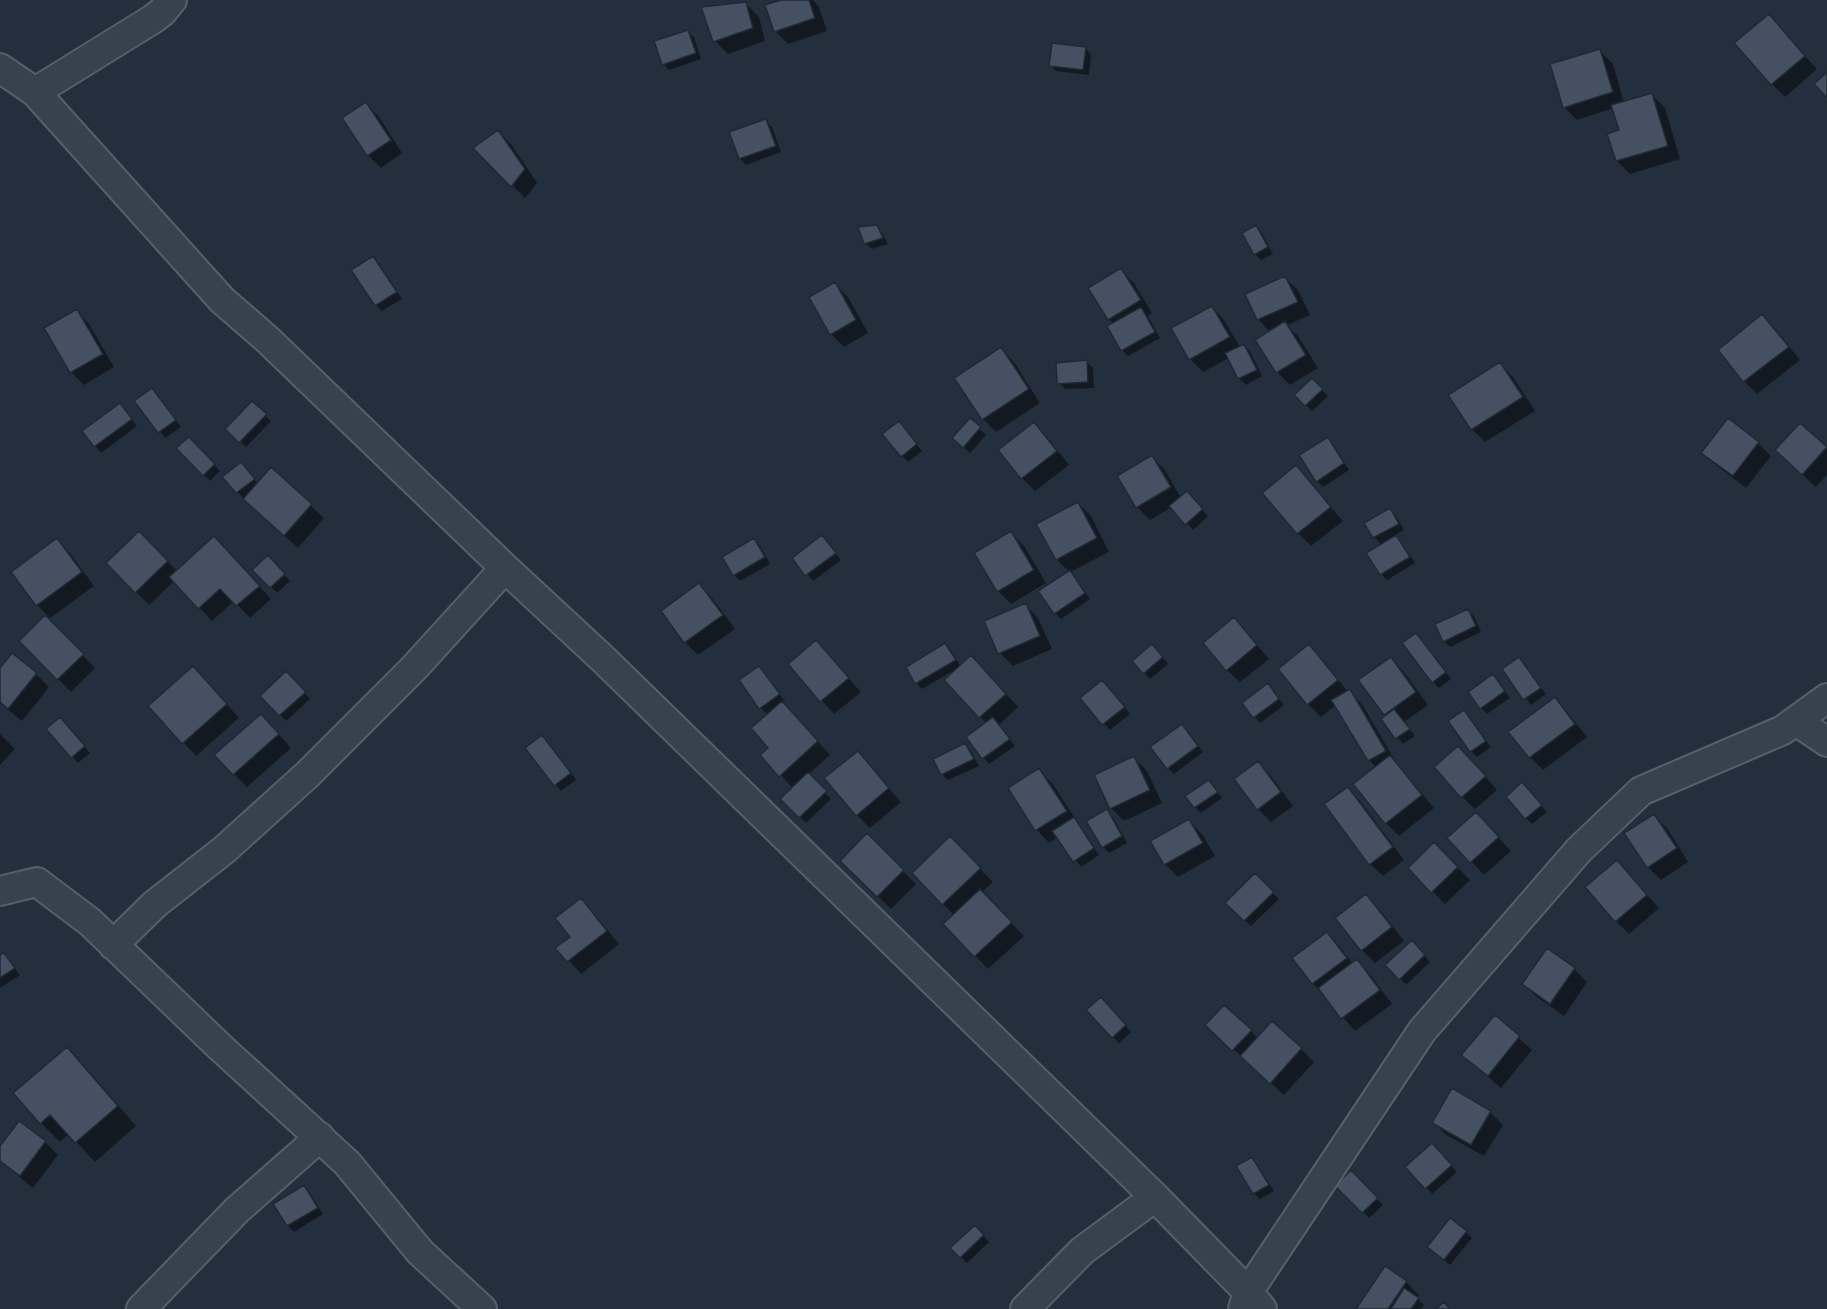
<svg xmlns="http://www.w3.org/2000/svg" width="1827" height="1309" font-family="'Fira Sans Condensed',sans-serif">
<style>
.shadow{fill:#0007}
.building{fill:#455162;stroke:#1f2835;stroke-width:1.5}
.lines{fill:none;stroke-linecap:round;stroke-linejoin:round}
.minor-casing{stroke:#565f6c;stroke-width:32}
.minor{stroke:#38414e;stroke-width:28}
</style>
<rect width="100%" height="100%" fill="#242f3e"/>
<path class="shadow" d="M786 0H813L819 7 827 31 788 44 775 31Z
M746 4 759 17 765 41 728 54 715 41Z
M1769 16 1817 69 1785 97 1772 84Z
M687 31 694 37 701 59 669 70 663 64Z
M1085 48 1091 54 1089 75 1056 71 1050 65Z
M1600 51 1613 64 1624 103 1652 95 1665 108 1680 159 1630 174 1617 161 1621 131 1614 108 1577 120 1564 107Z
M366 104 379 117 402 153 381 168 368 155Z
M766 121 772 127 781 152 746 165 740 158Z
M498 131 511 144 537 183 525 198 475 148Z
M876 227 882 233 888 244 872 249 865 243Z
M1255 227 1262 233 1273 254 1261 260 1255 254Z
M373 257 379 264 402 299 382 311 376 305Z
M1121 270 1134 283 1152 313 1148 316 1160 338 1128 356 1122 350 1114 324 1109 319Z
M1285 278 1298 290 1310 315 1287 325 1298 336 1318 368 1290 385 1277 372 1270 332 1258 319Z
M835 284 848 297 868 333 844 347 831 334Z
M1212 307 1224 320 1240 347 1244 345 1250 351 1262 376 1246 385 1240 379 1229 358 1203 372 1190 359 1173 329Z
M76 311 89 324 114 367 84 385 71 372Z
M1762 316 1775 329 1800 360 1757 394 1744 381 1720 350Z
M1001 349 1014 362 1040 403 996 432 983 419Z
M1086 362 1093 368 1094 388 1065 389 1059 383Z
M1500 364 1513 377 1535 411 1485 442 1472 429 1450 395Z
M1312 380 1328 396 1312 411 1296 395Z
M158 396 181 427 165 438 136 401Z
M252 403 271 421 246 447 227 429Z
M126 411 137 426 101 453 84 432Z
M970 420 986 435 970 453 954 438Z
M1034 424 1047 437 1069 465 1035 491 1022 478 1000 450Z
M1800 425 1827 449V475L1816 487 1790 463Z
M904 429 922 451 908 462 902 456Z
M189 439 220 471 210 481 179 448Z
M1327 439 1334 445 1349 470 1323 487 1317 481Z
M1758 443 1771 456 1746 488 1716 465 1703 452Z
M1152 457 1165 470 1181 498 1193 499 1208 516 1193 530 1172 507 1150 520 1137 507Z
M1296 467 1343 521 1311 546 1298 533Z
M271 469 324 518 298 548 237 492 247 470 258 484Z
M1078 503 1091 516 1109 552 1070 572 1090 599 1061 619 1055 613 1070 572 1057 560 1038 524Z
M1390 509 1396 516 1404 530 1395 535 1402 543 1415 563 1387 580 1381 574 1382 545 1374 537Z
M139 533 177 571 227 550 271 599 250 618 234 601 212 621 174 581 149 605 108 563Z
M1011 533 1024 546 1046 583 1011 604 998 591Z
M57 540 70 553 94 586 50 618 37 605Z
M754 540 760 546 770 564 740 581 734 575Z
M828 543 841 560 813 581 794 558Z
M268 558 290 581 277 593 255 570Z
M699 585 712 598 735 629 698 655 685 642 663 611Z
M1025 605 1038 618 1052 649 1013 666 1000 653Z
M1467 610 1474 616 1481 632 1450 647 1444 641Z
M45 617 95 668 71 692 21 641Z
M1234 619 1269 659 1240 682 1227 670Z
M1422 641 1451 679 1439 688 1433 682Z
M816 642 861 692 834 714 790 664Z
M945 645 951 651 961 667 984 670 1018 707 999 725 1015 746 989 764 968 738 987 724 946 680 958 668 922 689 916 683Z
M1309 646 1322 659 1348 692 1362 704 1397 764 1434 808 1399 836 1386 823 1355 784 1377 768 1369 760 1336 705 1321 717 1308 704Z
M1158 652 1168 664 1150 679 1134 661Z
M12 655 36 674 49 687 22 721 0 703V670Z
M1391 659 1404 672 1428 705 1404 722 1415 736 1403 744 1383 720 1387 716 1385 714Z
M1519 659 1546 694 1531 705 1504 670Z
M759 668 785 701 782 703 830 755 808 775 831 799 806 823 783 799 793 788 781 775 770 748 768 715 761 708Z
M286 673 310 699 286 721 262 696Z
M206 681 239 718 196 756 150 706Z
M1498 682 1510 698 1487 714 1481 708Z
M1268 685 1284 705 1260 723 1244 703Z
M1108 688 1130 714 1110 730 1082 698Z
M1554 699 1567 712 1587 737 1543 770 1530 757Z
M1464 712 1491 747 1477 757 1471 751Z
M66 725 90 753 78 763 49 729Z
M274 729 291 748 247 787 234 774Z
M1187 732 1203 752 1174 774 1168 768Z
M0 734 15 749 0 765Z
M547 743 576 780 561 791 527 749Z
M965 745 971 751 979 766 948 780 942 774Z
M858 753 901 802 870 828 857 815Z
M1134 758 1147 771 1162 803 1124 821 1111 808Z
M1471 760 1497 790 1475 809 1462 797Z
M1258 763 1271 776 1293 806 1271 822 1258 809Z
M1039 770 1052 783 1099 855 1081 867 1058 837 1049 843 1037 830 1010 788Z
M1209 782 1222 798 1201 813 1195 807Z
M1348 789 1361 802 1404 860 1383 876 1370 864Z
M1528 790 1547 812 1532 824 1526 818Z
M1106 811 1113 817 1127 843 1109 853 1103 847Z
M1654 816 1667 828 1688 862 1661 880 1648 867Z
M1189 821 1202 834 1215 856 1178 877 1165 864Z
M1488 826 1511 851 1484 875 1449 838Z
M867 836 916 884 891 909 842 861Z
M950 838 993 882 981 893 1024 936 988 969 945 924 954 915 943 904Z
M1434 844 1470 880 1445 904 1410 868Z
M1617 862 1659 908 1629 934 1616 921Z
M1255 875 1279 899 1251 926 1227 903Z
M1366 896 1379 909 1404 941 1375 963 1362 950 1337 919Z
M581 900 593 913 619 944 581 974 558 948 572 937Z
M1327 934 1340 947 1353 964 1357 961 1370 974 1392 1004 1355 1031 1313 983 1294 958Z
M1412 942 1430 962 1406 985 1387 965Z
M1548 951 1574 969 1587 982 1564 1016 1537 997 1524 984Z
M4 954 20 975 0 988V957Z
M1107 1005 1131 1032 1119 1043 1113 1037Z
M1495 1017 1532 1050 1501 1088 1463 1055Z
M1207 1025 1251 1031 1258 1039 1301 1049 1314 1062 1284 1095Z
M67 1049 86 1068 136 1126 95 1162 69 1134 60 1142 41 1123Z
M1490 1112 1503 1125 1484 1156 1446 1135 1433 1122Z
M45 1142 58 1155 33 1188 0 1161V1148Z
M1438 1151 1457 1172 1432 1194 1408 1167Z
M1251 1159 1257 1165 1274 1191 1260 1199 1254 1193Z
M1351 1172 1383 1205 1369 1218 1338 1186Z
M304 1187 310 1193 323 1214 294 1232 288 1226 275 1205Z
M975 1227 989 1242 967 1263 952 1248Z
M1466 1232 1472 1238 1450 1265 1435 1253Z
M1406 1282 1419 1295 1417 1298 1424 1305 1421 1309H1358Z"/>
<path class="building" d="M781 0H809L815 18 774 32 765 5Z
M746 2 753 28 713 42 701 7Z
M1769 14 1805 56 1771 85 1734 43Z
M688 30 696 53 662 65 654 41Z
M1052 43 1086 47 1083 70 1049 66Z
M1600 49 1613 92 1563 108 1550 64Z
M1827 72V97H1826L1814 84Z
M1652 93 1668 146 1616 161 1607 134 1619 130 1611 105Z
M366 102 391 140 367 156 342 118Z
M766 119 776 146 739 159 729 132Z
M498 130 525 169 511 187 473 148Z
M877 225 883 238 864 244 858 227Z
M1256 225 1268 247 1254 255 1242 233Z
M373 256 397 292 375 306 351 270Z
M1121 268 1141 300 1108 320 1088 288Z
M1285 276 1298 302 1257 320 1245 294Z
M835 282 856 320 830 335 809 297Z
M1212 306 1230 337 1189 360 1171 328Z
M1141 307 1155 332 1121 351 1107 326Z
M77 309 103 354 70 373 44 328Z
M1762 314 1789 347 1743 382 1718 350Z
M1285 321 1306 355 1276 373 1255 340Z
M1244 344 1257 370 1238 379 1225 353Z
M1001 347 1029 389 982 420 954 378Z
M1087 360 1088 382 1057 384 1056 363Z
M1500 362 1523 397 1471 430 1448 395Z
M1312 378 1323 389 1305 406 1294 395Z
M152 388 176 420 158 433 134 401Z
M252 401 267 414 239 443 225 429Z
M120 403 132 419 94 447 82 431Z
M970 418 981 427 963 448 952 438Z
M1728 418 1759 442 1733 476 1701 453Z
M899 421 917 444 901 457 882 434Z
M1034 422 1057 451 1021 479 998 450Z
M1800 423 1827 447 1802 475 1775 450Z
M189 437 215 464 203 476 176 448Z
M1328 437 1344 463 1316 482 1299 455Z
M1152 455 1171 487 1136 508 1117 476Z
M241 462 255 479 236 493 222 477Z
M1296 465 1331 507 1297 534 1262 493Z
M271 467 312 504 284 536 243 499Z
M1187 491 1203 509 1185 525 1169 506Z
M1078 502 1097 538 1056 560 1036 524Z
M1390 508 1399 524 1373 538 1364 523Z
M139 531 168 561 135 593 106 563Z
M1011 531 1034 570 997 592 974 553Z
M822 535 836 553 805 576 792 558Z
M1396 535 1410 557 1380 575 1366 553Z
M214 536 260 586 236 606 220 589 198 609 169 577Z
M57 538 82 572 36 606 11 572Z
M754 538 765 557 733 576 722 557Z
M268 555 285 574 270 588 252 570Z
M1070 570 1085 593 1054 614 1038 591Z
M699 583 723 615 684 643 661 611Z
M1026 603 1040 636 998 654 984 621Z
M1468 609 1476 626 1443 642 1435 624Z
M45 615 84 654 57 680 19 641Z
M1234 617 1257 645 1226 671 1203 643Z
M1416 633 1446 672 1432 683 1402 643Z
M816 640 849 678 820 702 788 664Z
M945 643 956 660 915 684 906 667Z
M1152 644 1163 657 1143 674 1132 661Z
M1309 644 1338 680 1307 705 1278 669Z
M12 653 37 673 8 709 0 702V668Z
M971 655 1006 694 979 718 944 680Z
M1391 657 1416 692 1384 715 1358 680Z
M1519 657 1541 688 1523 700 1502 669Z
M193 666 227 704 182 744 148 706Z
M759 666 780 694 759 709 739 680Z
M286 671 306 692 279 716 260 696Z
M1493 674 1505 691 1480 709 1468 692Z
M1102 680 1125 707 1102 725 1080 698Z
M1268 683 1279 699 1253 718 1242 703Z
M1350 689 1386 751 1368 761 1331 700Z
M1555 697 1575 724 1529 758 1508 732Z
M782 701 818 741 779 777 760 755 768 748 751 728Z
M1394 709 1410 729 1395 739 1381 719Z
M1464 710 1486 741 1470 752 1448 721Z
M261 714 279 734 233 775 214 755Z
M60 717 85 746 71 758 46 729Z
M993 717 1010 739 982 759 966 737Z
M1182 724 1198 746 1167 769 1150 747Z
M542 735 571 773 554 786 525 748Z
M965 743 974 759 941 775 933 759Z
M1458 746 1486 776 1461 798 1434 767Z
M858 751 889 788 856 816 824 778Z
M1390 755 1422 795 1385 824 1353 784Z
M1134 756 1150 790 1110 809 1094 775Z
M1258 761 1281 792 1257 810 1234 779Z
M1039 768 1067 811 1035 831 1008 788Z
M808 772 827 791 799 818 780 799Z
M1209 780 1218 792 1194 808 1185 796Z
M1522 782 1542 805 1525 819 1506 797Z
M1348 787 1393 847 1369 865 1324 804Z
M1107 809 1122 836 1102 848 1086 821Z
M1476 812 1499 837 1470 863 1447 838Z
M1654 814 1677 848 1647 868 1624 833Z
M1074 817 1094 848 1073 862 1052 831Z
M1189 819 1203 843 1164 865 1150 841Z
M867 833 904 870 877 897 840 861Z
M950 836 981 868 942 905 912 873Z
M1434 842 1458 867 1431 893 1408 868Z
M1617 860 1647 895 1615 922 1585 887Z
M1255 873 1274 892 1244 921 1225 903Z
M980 889 1012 922 974 957 943 924Z
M1366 894 1392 927 1361 951 1335 918Z
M581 898 607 931 567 962 555 948 570 937 555 918Z
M1327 932 1347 958 1312 984 1292 958Z
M1412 940 1425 955 1399 980 1385 965Z
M1547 948 1575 968 1550 1004 1522 984Z
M4 953 15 968 0 978V955Z
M1357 959 1380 990 1341 1019 1318 988Z
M1101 997 1126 1025 1112 1038 1086 1010Z
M1224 1005 1252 1030 1232 1051 1205 1025Z
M1495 1015 1520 1036 1488 1076 1461 1055Z
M1272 1021 1302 1048 1270 1084 1240 1056Z
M67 1047 118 1106 75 1143 50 1115 40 1124 13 1093Z
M1452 1088 1491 1111 1471 1145 1432 1123Z
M19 1121 46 1141 20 1176 0 1161V1146Z
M1432 1143 1452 1165 1425 1189 1405 1167Z
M1252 1157 1269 1185 1253 1194 1236 1166Z
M1351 1170 1378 1198 1362 1213 1335 1186Z
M304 1185 318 1208 287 1226 273 1204Z
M1450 1218 1467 1231 1444 1260 1427 1247Z
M975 1225 984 1235 960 1258 950 1248Z
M1385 1266 1407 1281 1388 1309H1356Z
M1404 1288 1419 1298 1411 1309H1391Z
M1444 1302 1450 1309H1436Z"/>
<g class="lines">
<defs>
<path id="minor" d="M0 68 35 92 222 300 268 340 505 568 602 658 1155 1197 1248 1292 1262 1309
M35 92 153 19 162 12 172 0
M1796 721 1827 742
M0 891 37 882 90 922 219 1046 347 1163 420 1252 482 1309
M113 945 155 904 224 850 308 774 414 668 505 568
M141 1309 237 1210 320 1137
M1025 1309 1082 1251 1155 1197
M1243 1309 1248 1292 1422 1031 1579 850 1641 791 1783 730 1827 698"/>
</defs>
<use href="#minor" class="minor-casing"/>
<use href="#minor" class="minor"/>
</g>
</svg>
